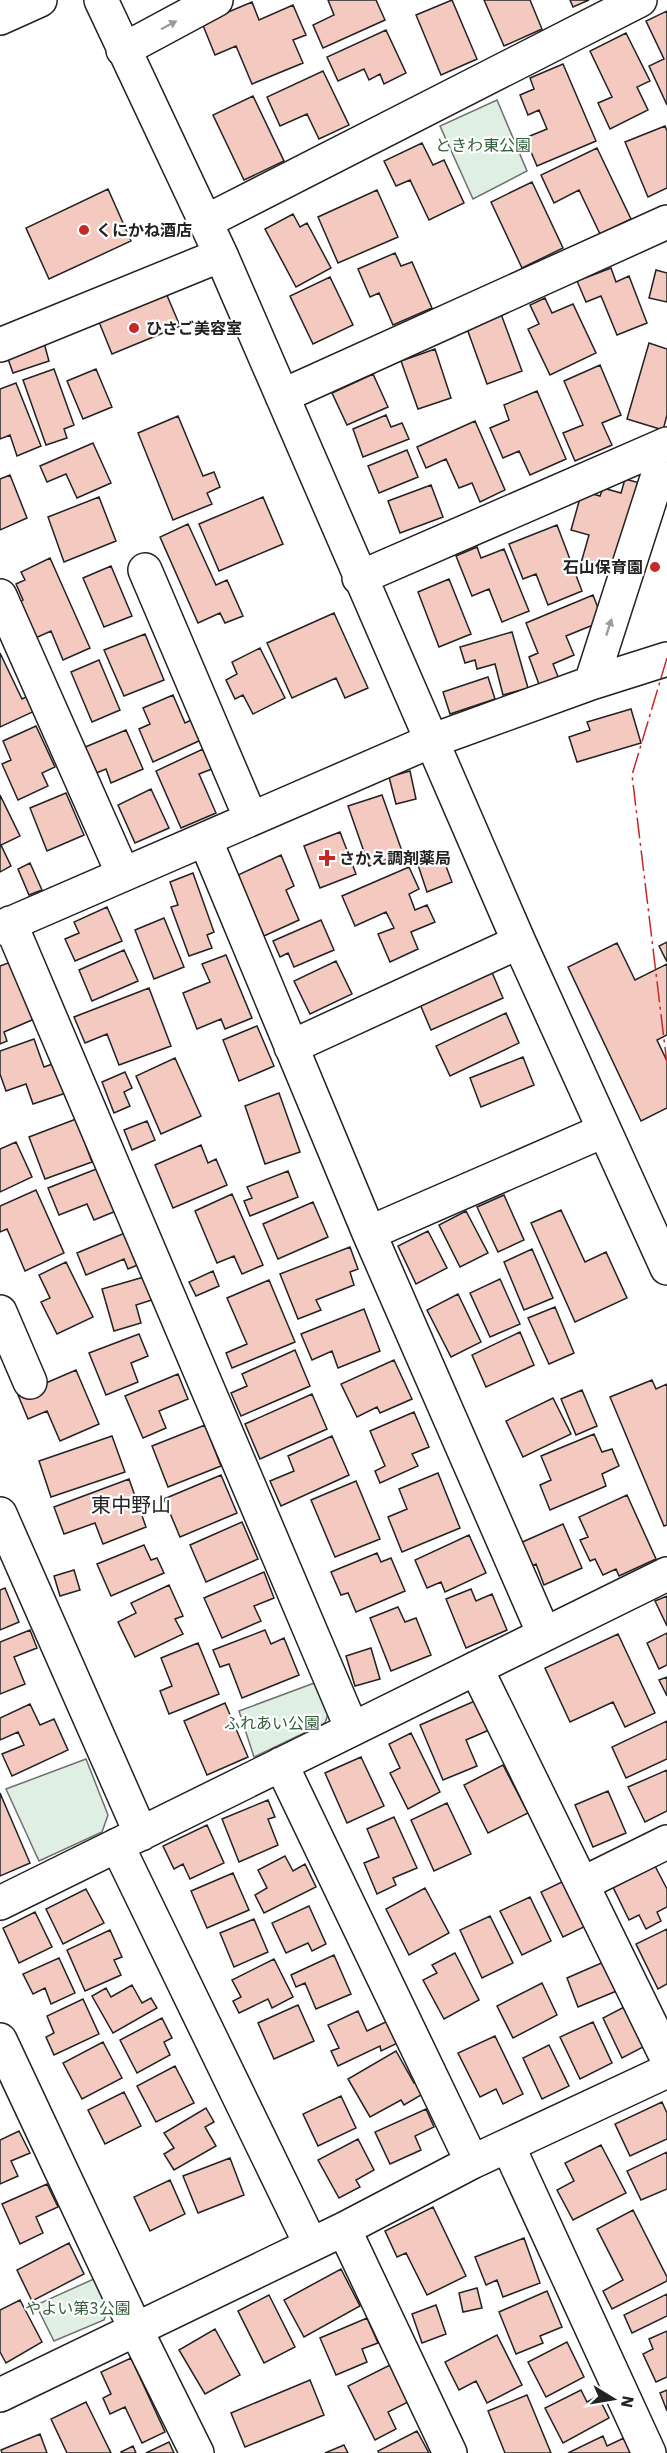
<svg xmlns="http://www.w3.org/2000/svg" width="667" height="2453" font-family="'IBM Plex Sans','Noto Sans JP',sans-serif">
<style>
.green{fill:#e0efe3;stroke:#6f6f6f;stroke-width:1.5}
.building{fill:#f3c9c0;stroke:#222;stroke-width:1.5}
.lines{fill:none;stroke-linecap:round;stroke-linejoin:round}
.minor-casing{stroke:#222;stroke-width:36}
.minor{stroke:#fff;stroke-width:33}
.power{stroke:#c62828;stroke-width:1.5;stroke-dasharray:21 4.5 3 4.5;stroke-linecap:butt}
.oneway{fill:#9c9c9c}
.poi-dot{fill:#c62828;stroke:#fff;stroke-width:2}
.labels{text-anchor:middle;stroke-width:4.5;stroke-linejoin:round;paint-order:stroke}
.park-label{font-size:16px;fill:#2f5e38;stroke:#fff}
.poi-label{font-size:16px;font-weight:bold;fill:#222;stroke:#fff;text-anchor:start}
.quarter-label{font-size:20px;fill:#222;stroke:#fff}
</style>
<rect width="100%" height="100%" fill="#fff"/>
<path class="green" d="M497 100 527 171 473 199 440 126Z
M317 1682 329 1711 325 1723 254 1757 239 1711Z
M86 1759 108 1815 102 1832 39 1861 6 1789Z
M96 2278 109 2306 104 2320 54 2341 36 2305Z"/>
<path class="building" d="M328 0H376L385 20 323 48 313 25 334 15Z
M452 0 477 59 441 75 416 15Z
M484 0H530L542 29 504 46Z
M570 0H589L573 7Z
M252 2 259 20 293 5 306 35 293 40 303 63 252 84 236 46 215 55 202 23Z
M667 11V105L649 66 664 59 646 21Z
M386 30 406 73 384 84 380 74 369 80 364 69 338 81 327 57Z
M626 33 650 81 637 87 648 110 610 129 598 103 612 97 590 51Z
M563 64 596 141 537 166 525 138 547 129 539 110 528 115 520 95 534 89 530 78Z
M323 71 349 125 319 139 307 114 280 126 267 97Z
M253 96 284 161 244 180 213 115Z
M665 126 667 131V188L648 197 625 142Z
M422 143 433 165 444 160 464 203 429 220 410 180 396 186 384 161Z
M597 148 631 219 600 234 579 190 554 203 541 175Z
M532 182 563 248 522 268 491 202Z
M108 189 131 241 49 279 26 228Z
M377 190 398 237 338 263 318 217Z
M293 214 300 227 307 223 331 268 296 287 265 229Z
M395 253 401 266 412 262 432 308 393 325 379 293 370 297 358 269Z
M611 268 616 282 629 276 647 323 617 335 601 296 586 302 577 281Z
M656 270 667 273V302L649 298Z
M330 277 353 325 313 344 290 296Z
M166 293 180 326 112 354 99 322Z
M545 298 552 313 573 304 596 353 550 375 528 329 539 324 530 305Z
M501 314 522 371 487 384 466 326Z
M44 343 49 361 13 373 7 356Z
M649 343 667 349V415L663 430 627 419Z
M435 349 451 398 418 409 401 361Z
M600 365 621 415 602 423 612 445 575 461 563 433 583 425 564 381Z
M54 369 74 425 64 429 67 438 46 445 23 380Z
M96 369 112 407 83 419 67 381Z
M373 374 388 407 347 425 332 393Z
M16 383 41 446 17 456 10 435 0 439V389Z
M537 391 566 459 530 475 519 451 503 458 490 428 509 420 504 405Z
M386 415 391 427 402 423 409 439 363 457 353 429Z
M178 416 203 476 214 472 220 487 207 493 212 504 173 520 138 433Z
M475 421 505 490 480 502 472 483 459 488 446 459 426 468 417 447Z
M93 443 111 483 77 498 66 474 47 482 40 466Z
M407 450 418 477 379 493 368 466Z
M10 475 27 518 0 530V479Z
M625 479 640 483 616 573 581 563 589 535 571 530 582 491 600 496 603 488 621 493Z
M431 485 443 517 400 533 388 501Z
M99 497 116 541 64 562 48 517Z
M263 497 283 544 219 571 199 524Z
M188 524 216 585 227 580 243 616 225 623 220 613 198 623 160 537Z
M557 525 582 591 548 605 536 574 523 579 509 544Z
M477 547 481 558 504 549 529 611 502 622 489 589 472 596 456 556Z
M50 558 90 648 63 660 51 631 31 640 15 604 23 600 16 584 25 580 21 572Z
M111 566 132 616 104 627 83 578Z
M449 579 471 634 439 647 418 592Z
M593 595 603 621 566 636 574 655 553 664 559 679 540 687 529 657 538 653 526 623Z
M334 613 368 688 345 698 336 678 292 698 267 643Z
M512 632 528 688 503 695 495 664 477 669 475 660 465 663 460 647Z
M145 634 164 680 124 696 104 650Z
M260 648 285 698 253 714 243 695 235 699 226 680 237 674 232 662Z
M0 653 22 699 30 695 37 710 0 727Z
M99 660 120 710 92 722 71 672Z
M488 677 495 699 450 714 443 692Z
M173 695 185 723 193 719 201 740 153 762 139 729 150 724 143 708Z
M631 709 641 743 577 762 569 737 590 730 587 722Z
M36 726 55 767 42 773 48 786 18 800 2 764 11 760 3 741Z
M126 730 143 769 111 783 106 769 94 774 83 748Z
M203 749 212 769 199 774 216 813 181 828 156 771Z
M410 771 416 799 396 804 389 777Z
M151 789 169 828 135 843 118 805Z
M66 793 84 835 47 851 30 808Z
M0 795 20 836 1 845 11 866 0 872Z
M382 795 403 854 369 866 348 806Z
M340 832 356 874 320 888 304 846Z
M441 853 452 882 427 892 417 862Z
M281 855 294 886 286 890 299 920 264 936 238 875Z
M30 863 42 890 29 895 18 869Z
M409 867 419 889 409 894 415 910 427 905 435 922 411 932 418 949 390 962 378 934 394 928 386 912 355 926 342 896Z
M193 873 214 932 207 935 212 948 189 956 171 907 178 905 170 882Z
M107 907 122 941 75 961 65 939 79 933 74 922Z
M164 918 184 967 154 979 135 930Z
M321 920 334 950 294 967 288 953 280 957 273 941Z
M667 942V962L659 946Z
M617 943 635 980 667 964V1035L657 1040 667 1061V1108L641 1121 568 967Z
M124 950 138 981 92 1001 79 970Z
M226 955 252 1018 225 1029 221 1019 197 1029 183 993 210 982 202 964Z
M16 960 39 1017 4 1032 7 1041 0 1044V966Z
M336 961 352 994 310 1014 294 981Z
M491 970 503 998 431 1030 419 1002Z
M149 988 171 1046 119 1065 107 1034 85 1043 74 1017Z
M506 1013 519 1043 450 1076 436 1046Z
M257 1026 274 1066 239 1081 223 1040Z
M34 1039 44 1067 58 1062 69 1092 33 1104 26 1084 6 1091 0 1074V1051Z
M523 1057 534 1085 481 1107 470 1078Z
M175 1058 201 1116 161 1134 136 1076Z
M125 1072 132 1088 124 1092 130 1106 114 1113 102 1082Z
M279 1093 300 1152 265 1164 245 1106Z
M76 1119 92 1162 45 1179 29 1137Z
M147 1121 155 1140 132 1150 124 1130Z
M16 1142 32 1177 0 1192V1149Z
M201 1145 208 1163 216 1159 227 1185 173 1208 155 1165Z
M104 1166 121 1209 94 1220 87 1204 59 1215 48 1188Z
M288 1171 298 1197 250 1216 244 1201 252 1198 247 1187Z
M36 1190 64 1253 25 1271 7 1229 0 1232V1206Z
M232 1194 263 1265 242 1274 234 1256 217 1263 195 1211Z
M504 1195 524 1240 498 1252 477 1207Z
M313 1202 328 1237 278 1259 263 1224Z
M561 1210 585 1262 606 1252 627 1298 575 1322 531 1223Z
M466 1211 488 1253 460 1267 439 1225Z
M132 1230 145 1262 128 1269 124 1259 86 1275 77 1253Z
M428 1231 447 1268 416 1284 398 1246Z
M350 1247 358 1269 350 1272 354 1285 316 1300 321 1310 298 1319 280 1274Z
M532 1249 553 1298 524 1310 504 1262Z
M66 1262 93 1317 57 1334 41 1302 50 1298 39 1275Z
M213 1271 219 1286 196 1296 189 1282Z
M151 1275 158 1298 136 1305 141 1323 114 1331 102 1289Z
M500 1279 520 1324 490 1337 470 1293Z
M269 1280 295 1342 232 1368 226 1353 247 1344 227 1298Z
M458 1294 481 1342 451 1357 427 1310Z
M555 1307 574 1353 549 1364 528 1318Z
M364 1309 380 1351 338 1368 332 1351 312 1360 301 1334Z
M520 1332 534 1365 486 1387 472 1355Z
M139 1334 148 1356 131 1363 138 1382 106 1395 89 1353Z
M295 1350 310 1386 241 1416 231 1393 247 1386 242 1374Z
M394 1360 412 1399 380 1413 377 1407 357 1417 341 1384Z
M76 1370 99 1424 60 1441 47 1411 28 1419 18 1395Z
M178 1374 188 1399 159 1411 166 1428 143 1438 125 1396Z
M652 1380 656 1389 667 1384V1525L664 1526 610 1397Z
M582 1390 597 1426 576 1435 561 1399Z
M312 1394 327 1429 260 1459 245 1424Z
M553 1398 571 1434 523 1457 506 1421Z
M414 1412 429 1447 412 1454 418 1466 380 1483 375 1471 385 1466 370 1431Z
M205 1425 221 1466 168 1487 152 1446Z
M594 1434 602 1452 612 1449 619 1466 602 1474 606 1486 550 1510 540 1485 551 1480 541 1456Z
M112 1436 125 1472 51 1497 39 1461Z
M332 1436 349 1475 281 1506 270 1481 294 1471 288 1456Z
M438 1473 460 1528 402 1552 388 1517 407 1509 399 1489Z
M221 1475 237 1513 180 1537 164 1499Z
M129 1479 146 1527 103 1544 95 1523 64 1534 54 1507Z
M356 1481 380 1539 335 1557 311 1500Z
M627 1495 656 1559 619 1576 616 1569 603 1575 595 1559 590 1561 580 1540 588 1537 579 1517Z
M242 1522 258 1559 206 1582 190 1545Z
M563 1524 582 1568 544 1585 536 1564 528 1568 518 1544Z
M469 1535 486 1573 445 1592 441 1582 427 1588 415 1560Z
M144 1545 151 1560 157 1558 164 1573 111 1596 97 1564Z
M377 1553 381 1562 391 1558 405 1591 356 1612 348 1593 341 1595 331 1572Z
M74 1570 80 1590 60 1596 54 1576Z
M264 1572 274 1598 254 1606 261 1621 222 1638 204 1598Z
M169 1585 183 1616 175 1619 183 1634 135 1657 118 1622 136 1613 131 1603Z
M5 1588 19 1622 0 1630V1590Z
M471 1589 476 1601 492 1594 507 1630 466 1648 446 1599Z
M667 1596V1626L655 1601Z
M398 1607 405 1622 416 1618 431 1655 391 1671 370 1618Z
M30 1630 37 1648 14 1657 25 1684 0 1694V1642Z
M265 1630 271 1644 284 1638 299 1675 242 1698 229 1664 220 1667 213 1650Z
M667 1633V1665L659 1669 647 1643Z
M618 1634 655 1713 625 1727 613 1702 570 1722 545 1668Z
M198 1643 219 1694 169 1714 160 1691 172 1686 161 1658Z
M371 1648 380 1679 355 1686 346 1656Z
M667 1677V1696L659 1680Z
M477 1700 489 1730 466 1740 477 1766 443 1780 420 1725Z
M225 1703 248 1757 207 1775 184 1721Z
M30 1704 40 1725 54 1719 68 1750 12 1776 2 1754 24 1745 18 1732 0 1740V1718Z
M667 1721V1759L626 1778 612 1747Z
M411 1733 440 1792 408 1809 390 1773 400 1768 389 1744Z
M361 1757 384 1806 347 1823 325 1773Z
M503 1765 528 1813 488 1833 464 1785Z
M667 1770V1811L645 1822 628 1787Z
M608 1791 626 1833 593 1847 575 1805Z
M0 1793 30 1863 0 1876Z
M268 1800 275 1817 268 1819 278 1845 239 1862 222 1819Z
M447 1803 471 1854 434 1871 411 1820Z
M394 1817 417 1868 393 1878 396 1885 377 1894 364 1863 379 1857 367 1829Z
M207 1825 224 1863 190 1879 183 1864 174 1869 163 1846Z
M285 1856 293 1871 305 1864 316 1887 264 1913 255 1895 267 1888 258 1870Z
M646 1863 649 1869 655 1866 667 1889V1907L657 1912 661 1921 646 1929 639 1915 629 1920 610 1881Z
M233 1873 249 1910 207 1928 191 1891Z
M566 1880 588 1925 563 1937 541 1892Z
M425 1888 449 1933 409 1955 386 1909Z
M86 1889 104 1923 63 1944 46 1909Z
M530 1897 551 1941 522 1955 500 1911Z
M309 1906 326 1944 312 1951 308 1943 286 1953 272 1923Z
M35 1912 52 1947 19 1963 3 1928Z
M490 1916 513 1963 482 1978 460 1930Z
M254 1919 268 1952 234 1967 220 1933Z
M667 1929V1984L658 1989 636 1944Z
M110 1930 122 1957 114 1960 121 1975 85 1991 67 1950Z
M455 1953 479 2000 444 2019 423 1980 437 1973 432 1965Z
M334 1955 351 1994 316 2009 305 1983 296 1987 291 1975Z
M59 1958 75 1993 51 2004 45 1988 33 1994 23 1974Z
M274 1959 293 1997 272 2008 268 1999 239 2013 233 2001 241 1997 232 1980Z
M606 1961 619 1990 578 2007 567 1978Z
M542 1983 557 2015 513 2038 497 2006Z
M132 1985 142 2003 151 1998 157 2008 113 2033 92 1996 106 1988 111 1997Z
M83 1999 99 2034 54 2055 46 2037 54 2033 47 2016Z
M298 2005 314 2041 274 2059 258 2023Z
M626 2006 645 2046 622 2058 603 2018Z
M358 2011 367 2031 392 2019 402 2041 381 2051 380 2046 338 2066 331 2051 339 2048 328 2025Z
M162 2018 172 2038 164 2042 170 2055 137 2073 120 2040Z
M593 2022 612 2063 580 2079 560 2037Z
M495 2036 523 2094 503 2104 496 2089 480 2097 458 2053Z
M103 2042 122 2078 82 2099 63 2063Z
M549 2045 569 2086 542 2099 523 2058Z
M396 2051 414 2083 422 2079 428 2091 404 2105 401 2100 370 2117 348 2079Z
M175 2066 194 2103 156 2122 137 2086Z
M124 2092 141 2126 105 2144 88 2110Z
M341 2096 356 2128 318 2146 303 2114Z
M662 2102 667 2113V2139L630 2156 615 2124Z
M206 2108 214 2122 205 2127 216 2146 174 2170 164 2154 174 2148 164 2133Z
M426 2109 434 2127 415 2136 421 2150 390 2164 375 2132Z
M19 2131 30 2153 11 2161 18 2176 0 2184V2140Z
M358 2139 374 2170 356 2180 360 2187 339 2198 318 2160Z
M601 2145 626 2193 573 2220 557 2190 574 2181 565 2163Z
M667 2152V2189L641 2200 627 2171Z
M230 2158 244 2195 198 2213 183 2176Z
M170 2180 185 2214 150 2231 134 2197Z
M47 2184 58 2207 36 2217 43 2233 20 2244 2 2204Z
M433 2207 466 2276 427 2295 406 2253 397 2257 385 2231Z
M633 2210 667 2277V2281L612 2309 603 2291 623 2280 597 2229Z
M524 2238 540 2283 503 2297 497 2280 486 2285 475 2257Z
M69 2243 84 2274 32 2301 17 2270Z
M341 2269 360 2306 304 2337 284 2300Z
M477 2288 482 2308 463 2312 459 2293Z
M547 2291 562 2327 540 2336 543 2343 516 2354 499 2312Z
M667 2294V2316L632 2333 624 2315Z
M269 2295 295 2347 264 2363 238 2311Z
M20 2300 42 2342 6 2363 0 2352V2310Z
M436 2305 446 2334 422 2343 412 2314Z
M367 2318 378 2343 362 2349 367 2362 336 2375 320 2338Z
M215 2329 240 2375 205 2394 179 2350Z
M667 2331V2377L656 2382 643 2354 653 2349 649 2339Z
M497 2335 522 2385 487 2403 476 2381 459 2390 445 2362Z
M567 2342 584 2377 546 2397 528 2362Z
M131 2358 165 2432 142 2443 125 2407 110 2414 103 2398 111 2394 101 2372Z
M392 2364 410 2401 388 2412 396 2429 375 2440 348 2386Z
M310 2380 324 2415 245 2447 231 2413Z
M581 2390 587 2402 598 2396 609 2418 563 2443 545 2408Z
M667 2390V2411L660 2393Z
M527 2395 551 2453H505L488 2411Z
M86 2402 111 2453H67L51 2419Z
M417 2431 429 2453H379L378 2451Z
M40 2434 47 2453H2L1 2450Z
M603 2436 607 2446 624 2438 632 2453H568Z
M169 2442 174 2453H146Z
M344 2445 348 2453H325Z
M133 2446 136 2453H122L121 2452Z"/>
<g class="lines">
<defs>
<path id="minor" d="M101 0 221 255 519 942 667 1268
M0 18 40 0
M123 50 216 0
M205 222 640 0
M0 345 221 255
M282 396 667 222
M145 570 251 819
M359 578 667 444
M0 596 123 874
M591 683 667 447
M205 839 369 1233 544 1634
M10 923 352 1729
M0 928 431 741 591 683 667 659
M291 1047 519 942
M369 1233 603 1131
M0 1312 30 1382
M0 1514 141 1834
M476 1668 667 2058
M281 1764 472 2162
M117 1845 311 2245
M582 1884 667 1842
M0 1903 667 1574
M0 2040 136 2330 197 2453
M508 2146 649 2453
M344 2229 450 2453
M0 2395 344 2229 472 2162 667 2071"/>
</defs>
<use href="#minor" class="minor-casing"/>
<use href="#minor" class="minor"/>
<path class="power" d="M667 658 632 775 667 1064"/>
</g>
<defs><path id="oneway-solid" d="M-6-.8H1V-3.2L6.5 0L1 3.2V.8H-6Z" transform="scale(1.5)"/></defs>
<g class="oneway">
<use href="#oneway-solid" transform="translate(169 25) rotate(-28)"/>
<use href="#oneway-solid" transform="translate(609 627) rotate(-72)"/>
</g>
<g class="poi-dot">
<circle cx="84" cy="230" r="6"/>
<circle cx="134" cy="328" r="6"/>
<circle cx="655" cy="567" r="6"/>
<path d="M324 849h6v6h6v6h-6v6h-6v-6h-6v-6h6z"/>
</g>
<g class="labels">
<g class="park-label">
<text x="483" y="151">ときわ東公園</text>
<text x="272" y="1729">ふれあい公園</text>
<text x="78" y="2314">やよい第3公園</text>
</g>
<g class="poi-label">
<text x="96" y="236">くにかね酒店</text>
<text x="146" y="334">ひさご美容室</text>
<text x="643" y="573" text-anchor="end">石山保育園</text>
<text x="339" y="864">さかえ調剤薬局</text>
</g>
<g class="quarter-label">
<text x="131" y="1512">東中野山</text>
</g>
</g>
<g transform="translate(613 2399) rotate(101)" stroke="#ffffff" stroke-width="4.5" paint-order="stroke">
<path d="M0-4.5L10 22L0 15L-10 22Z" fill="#222222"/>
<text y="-9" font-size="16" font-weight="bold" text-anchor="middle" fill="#222222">N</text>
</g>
</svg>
